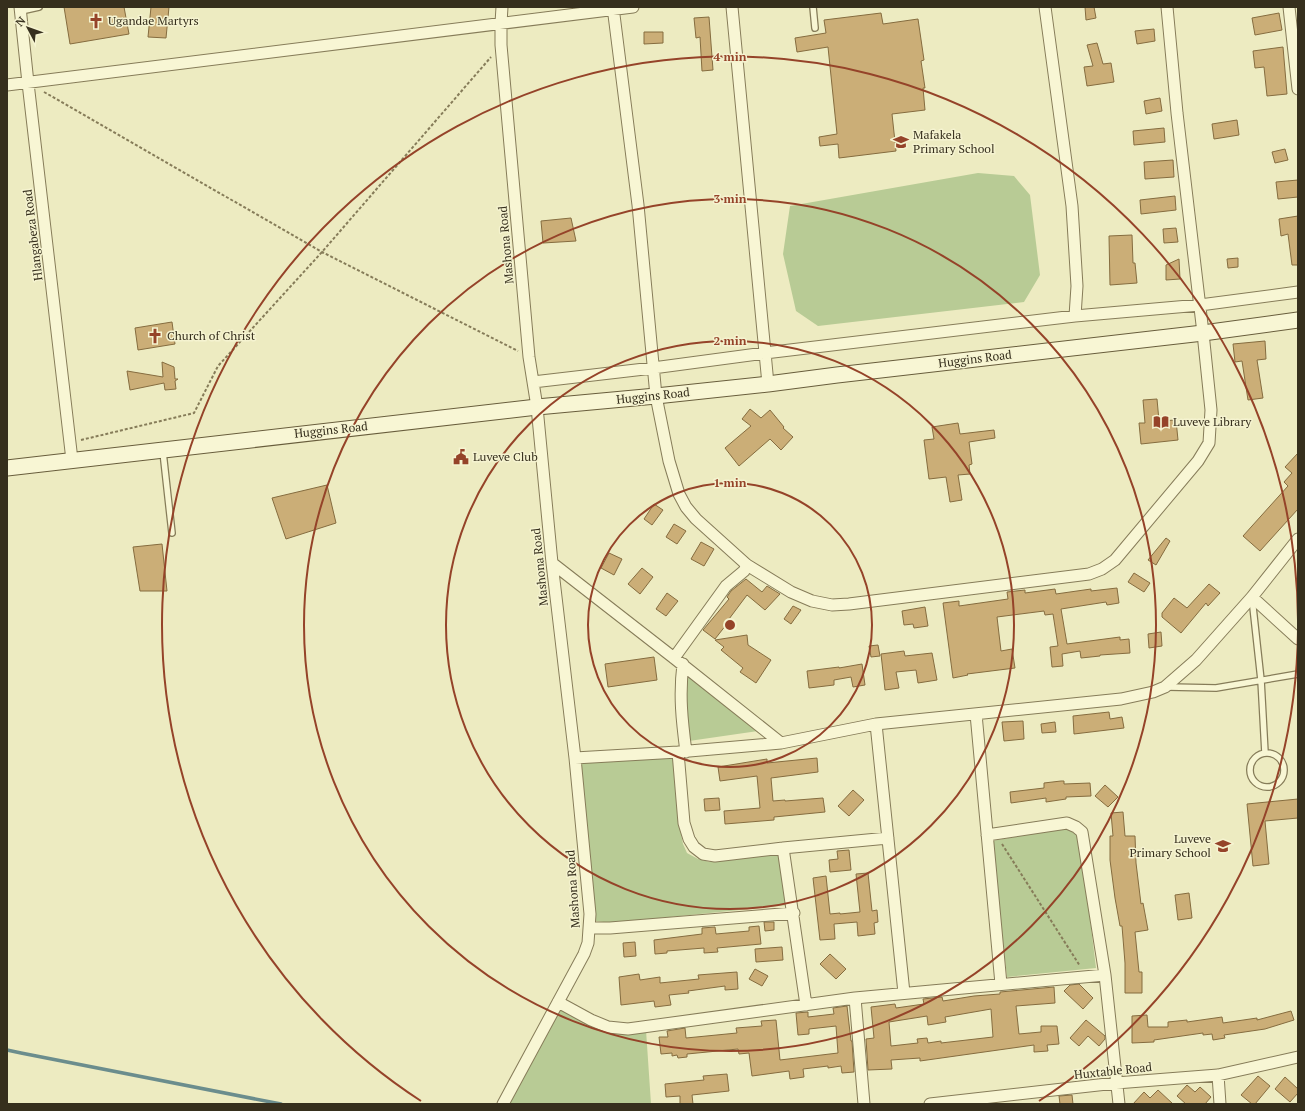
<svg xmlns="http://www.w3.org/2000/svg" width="1305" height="1111" font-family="'PT Serif',serif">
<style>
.green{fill:#b8cb95}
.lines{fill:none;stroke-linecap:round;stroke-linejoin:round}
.stream{stroke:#6b8d8d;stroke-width:3.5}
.building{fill:#cbae77;stroke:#856c3f;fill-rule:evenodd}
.lane-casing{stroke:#867c59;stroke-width:8}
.street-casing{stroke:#867c59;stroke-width:13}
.secondary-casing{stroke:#685d3c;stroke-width:17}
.path{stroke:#867c59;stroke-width:2;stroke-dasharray:3 2;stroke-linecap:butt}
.lane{stroke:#f8f6d4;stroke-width:5.5}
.street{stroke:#f8f6d4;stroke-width:11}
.secondary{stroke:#f8f6d4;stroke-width:15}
.ring{fill:none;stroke:#954329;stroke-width:2}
.labels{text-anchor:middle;stroke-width:3;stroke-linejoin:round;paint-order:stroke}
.poi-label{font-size:12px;fill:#362f1d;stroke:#f5f3d0;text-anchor:start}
.street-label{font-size:12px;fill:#362f1d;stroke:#f5f3d0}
.centre{fill:#954329;stroke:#f5f3d0;stroke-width:2}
.ring-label{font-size:12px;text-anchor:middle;font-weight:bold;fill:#954329;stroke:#f5f3d0;stroke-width:3;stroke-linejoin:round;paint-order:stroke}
</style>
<rect width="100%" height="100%" fill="#edebc1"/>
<path class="green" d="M978 173 1014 176 1030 195 1040 275 1024 302 818 326 796 311 783 254 790 206Z
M685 672 758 731 689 741Z
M673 756 679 824 683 844 687 853 698 859 710 862 780 852 788 905 611 923 596 921 580 762Z
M1067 827 1080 837 1096 968 1007 977 992 841Z
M561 1009 588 1024 646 1030 651 1104 509 1103Z"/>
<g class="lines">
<path class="stream" d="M7 1050 21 1053 281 1104"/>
</g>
<path class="building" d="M64 7H124L129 34 70 44Z
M151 7H169L166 38 148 37Z
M1085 7H1094L1096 18 1086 20Z
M881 13 883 24 918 19 924 60 921 61 925 88H923L925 110 892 114 896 151 839 158 838 144 820 146 819 137 837 134 828 47 797 52 795 38 826 33 824 20Z
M1279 13 1282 30 1255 35 1252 18Z
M709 17 713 70 702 71 700 37 696 38 694 18Z
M1154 29 1155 41 1137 44 1135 31Z
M644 32H663V43L644 44Z
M1097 43 1103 64 1111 63 1114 82 1087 86 1084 67 1093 66 1087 45Z
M1283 47 1287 94 1267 96 1264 67 1255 68 1253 51Z
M1160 98 1162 111 1146 114 1144 101Z
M1237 120 1239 135 1214 139 1212 124Z
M1164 128 1165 142 1134 145 1133 131Z
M1285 149 1288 160 1275 163 1272 152Z
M1173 160 1174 177 1145 179 1144 162Z
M1298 180V197L1278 199 1276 182Z
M1175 196 1176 210 1141 214 1140 200Z
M1298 216V265H1292L1288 234 1281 236 1279 219Z
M571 218 576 241 543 243 541 221Z
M1176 228 1178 242 1164 243 1163 229Z
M1132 235 1133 263H1135L1137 283 1110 285 1109 236Z
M1238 258V267L1228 268 1227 259Z
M1179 259 1180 279 1166 280V265Z
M172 322 175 344 138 350 135 328Z
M1265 341 1266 359 1257 360 1263 398 1248 400 1242 361 1235 362 1233 344Z
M162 362 174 367 175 379H178L175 381 176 389 165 390 164 383 130 390 127 371 163 377Z
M1157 399 1159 421 1176 420 1178 440 1141 444 1139 423H1145L1143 400Z
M750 409 761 418 770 410 784 427 783 428 793 437 781 450 770 439 739 466 725 448 751 426 742 419Z
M958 423 960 434 994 430 995 438 969 442 972 464 969 465 970 474 958 475 962 500 950 502 946 477 929 479 924 440 934 439 932 427Z
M1298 453V509L1260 551 1243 536 1288 486 1284 482 1292 473 1285 467Z
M327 485 336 523 286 539 272 498Z
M654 504 663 510 652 525 644 519Z
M674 524 686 531 677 544 666 537Z
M1166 538 1170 541 1156 565 1148 560Z
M701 542 714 549 704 566 691 559Z
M162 544 167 591H140L133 547Z
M609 553 622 559 614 575 601 568Z
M642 568 653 577 640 594 628 584Z
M1134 573 1150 583 1144 592 1128 582Z
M746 579 762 592 767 586 780 594 765 610 747 595 729 619 730 620 715 639 703 630 729 599 727 597 731 591Z
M1209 584 1220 593 1208 606 1206 603 1181 633 1162 617V613L1174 598 1187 608Z
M1117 588 1119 603 1107 605 1106 602 1061 609 1067 644 1120 637V640L1129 639 1130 653 1100 655V656L1081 658 1080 651 1062 654 1063 666 1052 667 1050 647 1058 646 1053 614 1045 615 1044 611 997 617 1001 651 1012 649 1015 668 967 674 968 675 953 678 943 603 959 601V606L1008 599 1007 592 1025 590V593L1055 589 1056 594 1091 589V591Z
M667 593 678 601 666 616 656 609Z
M793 606 801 610 791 624 784 619Z
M925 607 928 626 914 628 913 624 904 625 902 611Z
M1161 632 1162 646 1149 648 1148 634Z
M747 635 748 645 771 660 756 683 740 672 743 668 721 650 724 647 715 640Z
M878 645 880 656 871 657 869 646Z
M904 651 905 656 932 653 937 680 918 683 916 670 896 672 899 688 885 690 881 654Z
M654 657 657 680 608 687 605 664Z
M862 664 865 685 853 687 851 677 834 680V685L809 688 807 671 839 667V668Z
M1109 712 1110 719 1122 717 1124 728 1074 734 1073 716Z
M1023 721 1024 739 1004 741 1002 722Z
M1055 722 1056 732 1042 733 1041 724Z
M817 758 818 772 771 778 773 801 785 800V801L823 798 825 812 774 817V820L725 824 724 811 760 808 757 776 720 781 718 767 767 759V763Z
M1061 781H1064V784L1090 783 1091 796 1066 797V799L1046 802V798L1011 803 1010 792 1044 788V783Z
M1105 785 1118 797 1108 807 1095 796Z
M853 790 864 800 849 816 838 806Z
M719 798 720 810 705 811 704 799Z
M1298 799V818L1265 821 1269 864 1253 866 1247 804Z
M1123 812 1125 836H1135L1136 863 1141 904 1143 903 1148 930 1135 932 1139 972H1142V993H1125V963L1122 926H1120L1115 898 1110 860V836H1113L1111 813Z
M849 850 851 870 830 872 829 860 838 859 837 851Z
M868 873 872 911 877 910 878 922 874 923 875 934 858 936 857 922 834 924 835 939 820 940 813 878 826 876 830 914 840 913V914L860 912 856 874Z
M1189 893 1192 918 1178 920 1175 895Z
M764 922H774V930L765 931Z
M759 926 761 944 717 948 718 952 704 953V948L667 951V953L655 954 654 940 702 934V928L715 927 716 934 749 931V927Z
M635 942 636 956 624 957 623 943Z
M782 947 783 960 756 962 755 949Z
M830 954 846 969 836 979 820 964Z
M755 969 768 976 762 986 749 979Z
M737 972 738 989 725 990V986L688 991 689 993 669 995 671 1005 655 1007 654 1001 621 1005 619 977 639 974 640 980 660 977V983L699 979 698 975Z
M1079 984 1093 998 1083 1009 1064 991 1070 985Z
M1054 987 1055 1003 1016 1006 1019 1034 1041 1032V1026H1057L1059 1044 1047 1045 1048 1051 1034 1052V1045L920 1061V1058L891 1060 892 1069 868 1070 866 1039 874 1038 871 1007 895 1004 896 1008 924 1004 923 999 942 997 943 1001 974 996 1000 994V992ZM991 1009 993 1037 941 1043V1041L928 1043 927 1038 917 1039 918 1043 891 1046 889 1022 927 1016 928 1025 946 1022 945 1017Z
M847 1006 851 1041H852L854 1072 842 1073 841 1066 828 1068V1066L803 1069 804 1077 790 1079 789 1071 752 1076 749 1053 739 1054 738 1049 687 1054V1057L678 1058 677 1055 672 1056V1053L661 1054 659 1037H668L667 1031 685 1028 686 1038 737 1033 736 1028 762 1026 761 1021 776 1020 780 1060 838 1053 836 1026 809 1029V1034L798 1035 796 1013 808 1012V1017L834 1014 833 1008Z
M1291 1011 1294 1020 1265 1029 1224 1035 1225 1038 1213 1040 1212 1034 1203 1035V1033L1154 1040V1042L1132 1043V1016L1147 1015 1148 1027H1168V1022L1187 1020V1022L1222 1017 1223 1023 1257 1018V1020Z
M1086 1020 1105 1036V1039L1099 1046 1088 1036 1079 1046 1070 1038Z
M727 1074 729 1091 692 1095 693 1104H680V1096L666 1097 665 1084 704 1080 703 1076Z
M1258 1076 1270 1086 1255 1104H1252L1241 1095Z
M1285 1077 1298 1089V1093L1290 1102 1275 1089Z
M1187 1085 1195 1092 1200 1087 1211 1097 1205 1104H1186L1177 1096Z
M1158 1090 1173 1104H1133L1144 1092 1150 1098Z
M1072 1095 1073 1104H1060L1059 1096Z"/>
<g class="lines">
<defs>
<path id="lane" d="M813 7 815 28
M21 11 39 7
M163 452 172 533
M1252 598 1261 680 1265 753
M1168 687 1216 688 1298 674
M1250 770a17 17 0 1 1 34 0a17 17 0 1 1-34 0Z"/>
<path id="street" d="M20 7 28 83 72 460
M502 7 501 23V45L529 357 537 407 552 563 575 758 590 914 588 943 584 954 503 1104
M613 7 638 205 656 396 669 461 679 494 686 507 696 519 747 565 791 592 812 601 832 605 849 604 1089 574 1102 569 1115 560 1198 461 1209 443 1211 410 1203 333 1177 113 1167 7
M732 7 768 384
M1045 7 1072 206 1077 286 1075 316
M1289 7 1298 89
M7 85 633 7
M533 382 653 368 765 353 1075 316 1200 305 1298 292
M552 563 674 658 781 743
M1252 597 1298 639
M674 658 726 586 744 571 747 565
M683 664C679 695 682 721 686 752
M976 714 1001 984
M876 724 904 993
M678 752 684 823 689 839 694 847 703 854 715 856 783 848 888 838
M575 758 678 752 781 743 876 724 1121 699 1153 692 1165 687 1196 660 1252 597 1298 539
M987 835 1067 823 1076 827 1082 832 1105 975 1119 1104
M783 848 806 1005
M590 928H610L794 913
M855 998 864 1104
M558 1002 591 1020 608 1027 628 1029 855 998 1105 975
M1218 1075 1220 1104
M930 1104 1116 1083 1218 1075 1298 1057"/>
<path id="secondary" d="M7 468 537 407 656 396 768 384 837 375 1203 333 1298 320"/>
</defs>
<use href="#lane" class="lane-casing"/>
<use href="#street" class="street-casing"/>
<use href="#secondary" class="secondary-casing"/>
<path class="path" d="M44 92 322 252 518 351
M81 440 194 413 218 366 322 252 491 57
M1002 844 1080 966"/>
<use href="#lane" class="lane"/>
<use href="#street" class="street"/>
<use href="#secondary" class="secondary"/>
</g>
<g class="ring">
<circle cx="730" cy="625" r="142"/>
<circle cx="730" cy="625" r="284"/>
<circle cx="730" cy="625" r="426"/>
<path d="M1298 630A568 568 0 0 1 1039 1101M421 1101A568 568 0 1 1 1298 620"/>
</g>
<defs>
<symbol id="church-bare" viewBox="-9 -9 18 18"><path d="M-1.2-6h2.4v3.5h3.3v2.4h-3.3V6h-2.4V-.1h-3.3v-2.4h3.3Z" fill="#954329" stroke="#f5f3d0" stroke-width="2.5" paint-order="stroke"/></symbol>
<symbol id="school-bare" viewBox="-9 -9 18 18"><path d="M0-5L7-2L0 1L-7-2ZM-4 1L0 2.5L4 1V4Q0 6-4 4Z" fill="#954329" stroke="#f5f3d0" stroke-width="2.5" paint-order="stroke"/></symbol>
<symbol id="library-bare" viewBox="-9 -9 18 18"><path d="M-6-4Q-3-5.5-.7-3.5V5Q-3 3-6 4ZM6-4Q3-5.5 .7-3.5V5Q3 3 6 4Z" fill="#954329" stroke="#f5f3d0" stroke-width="2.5" paint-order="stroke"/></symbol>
<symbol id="civic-bare" viewBox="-9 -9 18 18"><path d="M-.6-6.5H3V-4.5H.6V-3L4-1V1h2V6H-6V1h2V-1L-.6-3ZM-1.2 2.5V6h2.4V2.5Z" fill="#954329" stroke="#f5f3d0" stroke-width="2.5" paint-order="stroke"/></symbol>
</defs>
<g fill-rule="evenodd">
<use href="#church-bare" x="85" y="10" width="22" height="22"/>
<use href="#school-bare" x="890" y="131" width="22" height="22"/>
<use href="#church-bare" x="144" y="325" width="22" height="22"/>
<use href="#library-bare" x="1150" y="411" width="22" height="22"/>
<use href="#civic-bare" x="450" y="446" width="22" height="22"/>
<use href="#school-bare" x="1212" y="835" width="22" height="22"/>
</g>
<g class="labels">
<g class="poi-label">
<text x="108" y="25">Ugandae Martyrs</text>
<text x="913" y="139">Mafakela<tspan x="913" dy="14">Primary School</tspan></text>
<text x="167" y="340">Church of Christ</text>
<text x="1173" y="426">Luveve Library</text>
<text x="473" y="461">Luveve Club</text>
<text x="1211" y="843" text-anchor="end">Luveve<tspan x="1211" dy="14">Primary School</tspan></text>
</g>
<g class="street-label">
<text transform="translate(33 235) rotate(-97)" y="4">Hlangabeza Road</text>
<text transform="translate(506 245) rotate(-95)" y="4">Mashona Road</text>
<text transform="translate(975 359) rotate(-7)" y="4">Huggins Road</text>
<text transform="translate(653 396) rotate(-6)" y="4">Huggins Road</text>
<text transform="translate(331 430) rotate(-6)" y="4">Huggins Road</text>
<text transform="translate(540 567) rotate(-96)" y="4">Mashona Road</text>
<text transform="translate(573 889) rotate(-94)" y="4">Mashona Road</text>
<text transform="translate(1113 1071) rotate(-6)" y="4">Huxtable Road</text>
</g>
</g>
<circle cx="730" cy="625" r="6" class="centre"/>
<g class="ring-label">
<text x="730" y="61">4 min</text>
<text x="730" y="203">3 min</text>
<text x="730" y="345">2 min</text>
<text x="730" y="487">1 min</text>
</g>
<rect width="1305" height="1111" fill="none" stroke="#362f1d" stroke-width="16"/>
<g transform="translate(28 28) rotate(311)" stroke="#f5f3d0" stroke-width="3" paint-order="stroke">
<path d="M0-3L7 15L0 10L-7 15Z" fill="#362f1d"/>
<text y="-6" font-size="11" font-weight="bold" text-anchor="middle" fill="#362f1d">N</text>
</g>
</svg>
